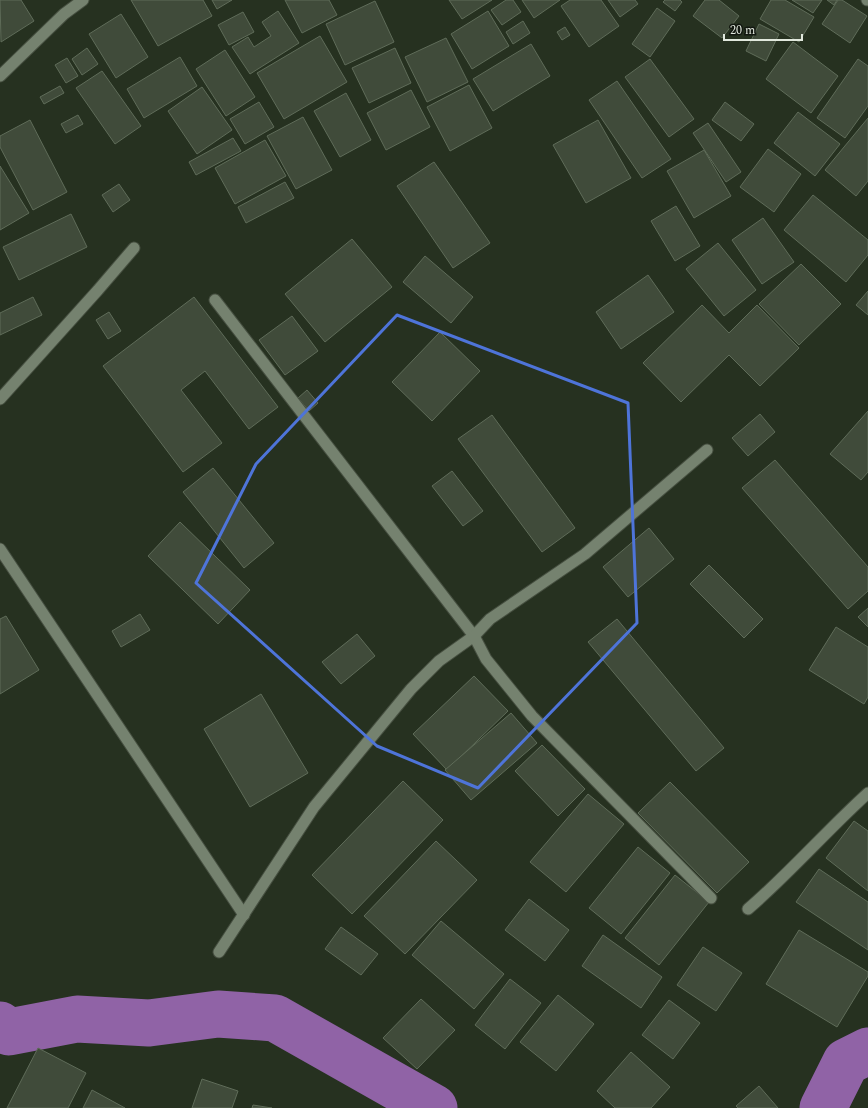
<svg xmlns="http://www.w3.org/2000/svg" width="868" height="1108" viewBox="0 0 868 1108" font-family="Spectral,serif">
<rect width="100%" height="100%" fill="#263120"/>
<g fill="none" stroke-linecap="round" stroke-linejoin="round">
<!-- river -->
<g stroke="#9063a6" stroke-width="47">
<path d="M 0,1025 L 9,1032 L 77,1019 L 149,1023 L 218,1014 L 275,1018 L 434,1108"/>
<path d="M 823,1108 L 846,1062 L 868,1051"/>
</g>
</g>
<!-- building -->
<g fill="#404b3a" stroke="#5f6c59">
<path d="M 0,0 L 21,0 L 34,21 L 1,42 Z"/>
<path d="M 131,0 L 203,0 L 212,16 L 158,46 Z"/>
<path d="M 212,0 L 232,0 L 217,9 Z"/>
<path d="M 285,0 L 329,0 L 337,15 L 302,33 Z"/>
<path d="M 449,0 L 492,0 L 462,19 Z"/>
<path d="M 506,0 L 513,0 L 521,12 L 502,25 L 491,10 Z"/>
<path d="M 522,0 L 560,0 L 534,18 Z"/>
<path d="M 570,0 L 601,0 L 619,26 L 589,47 L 561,6 Z"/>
<path d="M 608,0 L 635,0 L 638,4 L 620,17 Z"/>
<path d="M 665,0 L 680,0 L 682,2 L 675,11 L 663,2 Z"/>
<path d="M 705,0 L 719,0 L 739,16 L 722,38 L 693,16 Z"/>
<path d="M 771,0 L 785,0 L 814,17 L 799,42 L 760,19 Z"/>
<path d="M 792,0 L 822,0 L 813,13 Z"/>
<path d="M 827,0 L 837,0 L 834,5 Z"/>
<path d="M 838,0 L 842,0 L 867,16 L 850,43 L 822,24 Z"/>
<path d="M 375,1 L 394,42 L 345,65 L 326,24 Z"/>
<path d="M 657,8 L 675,21 L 650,57 L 632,44 Z"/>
<path d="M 278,11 L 299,43 L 250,74 L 232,47 L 248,37 L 254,47 L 271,36 L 262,22 Z"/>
<path d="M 488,11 L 509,46 L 472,69 L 451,34 Z"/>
<path d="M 243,12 L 254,32 L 229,45 L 218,25 Z"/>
<path d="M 121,14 L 148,57 L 116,78 L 89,34 Z"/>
<path d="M 523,21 L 530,33 L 513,44 L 506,32 Z"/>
<path d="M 759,24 L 779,34 L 766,61 L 746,51 Z"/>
<path d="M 565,27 L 570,35 L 562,40 L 557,32 Z"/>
<path d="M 320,36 L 347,82 L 284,119 L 257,73 Z"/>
<path d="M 446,38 L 468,82 L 427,102 L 405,57 Z"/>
<path d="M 793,42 L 838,76 L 811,113 L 766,79 Z"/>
<path d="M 531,44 L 550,76 L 493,111 L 473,79 Z"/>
<path d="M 87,48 L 98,64 L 82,75 L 72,59 Z"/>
<path d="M 395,48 L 411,83 L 369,103 L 352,68 Z"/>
<path d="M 225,50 L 255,97 L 226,116 L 196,69 Z"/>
<path d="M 180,57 L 197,86 L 144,118 L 127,89 Z"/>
<path d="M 67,58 L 78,76 L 66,83 L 55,65 Z"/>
<path d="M 650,59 L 694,119 L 669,137 L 625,77 Z"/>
<path d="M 858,59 L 868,66 L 868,106 L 845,138 L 817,118 Z"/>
<path d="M 102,71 L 141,126 L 115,144 L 76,88 Z"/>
<path d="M 617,81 L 671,159 L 642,178 L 589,100 Z"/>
<path d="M 469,85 L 492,128 L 450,151 L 427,107 Z"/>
<path d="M 60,86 L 64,93 L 44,104 L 40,97 Z"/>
<path d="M 202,87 L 232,130 L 197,154 L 168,111 Z"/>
<path d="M 411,90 L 430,127 L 386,150 L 367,113 Z"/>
<path d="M 346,93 L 371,140 L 340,157 L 314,111 Z"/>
<path d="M 259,102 L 274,127 L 245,144 L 230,119 Z"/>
<path d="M 725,102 L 754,124 L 741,141 L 712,120 Z"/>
<path d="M 798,112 L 840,144 L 815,176 L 774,143 Z"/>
<path d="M 78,115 L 83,124 L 66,133 L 61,124 Z"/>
<path d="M 303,117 L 332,170 L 296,189 L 267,136 Z"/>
<path d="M 868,118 L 868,181 L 856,196 L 825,170 Z"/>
<path d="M 30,120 L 67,192 L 33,210 L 0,147 L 0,136 Z"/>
<path d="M 598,120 L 631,178 L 586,203 L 553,145 Z"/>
<path d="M 708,123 L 741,172 L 726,182 L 693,133 Z"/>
<path d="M 233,138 L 241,151 L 196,175 L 189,162 Z"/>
<path d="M 265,140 L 286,176 L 235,204 L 215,168 Z"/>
<path d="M 768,149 L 801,174 L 774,212 L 740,187 Z"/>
<path d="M 704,150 L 731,196 L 694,218 L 667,171 Z"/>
<path d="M 434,162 L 490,243 L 453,268 L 397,186 Z"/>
<path d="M 0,166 L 29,213 L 0,230 Z"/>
<path d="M 285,182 L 294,198 L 246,223 L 238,207 Z"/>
<path d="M 119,184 L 130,200 L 113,212 L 102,195 Z"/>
<path d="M 813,195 L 868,240 L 868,255 L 846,282 L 784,230 Z"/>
<path d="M 676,206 L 700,246 L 675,261 L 651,221 Z"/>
<path d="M 71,214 L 87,247 L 19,280 L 3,247 Z"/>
<path d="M 763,218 L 794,262 L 762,284 L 732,240 Z"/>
<path d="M 352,239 L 392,287 L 325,342 L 285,294 Z"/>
<path d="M 718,243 L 756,290 L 724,316 L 686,269 Z"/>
<path d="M 425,256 L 473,297 L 451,323 L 403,282 Z"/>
<path d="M 801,264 L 841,304 L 799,345 L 759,304 Z"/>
<path d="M 648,275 L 674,312 L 621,349 L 596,312 Z"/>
<path d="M 868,291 L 868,315 L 856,305 Z"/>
<path d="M 33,297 L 42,315 L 0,335 L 0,313 Z"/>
<path d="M 194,297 L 278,407 L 249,429 L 205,371 L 181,390 L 222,443 L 183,472 L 103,366 Z"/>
<path d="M 702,305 L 729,333 L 757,305 L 799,348 L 760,386 L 729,355 L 681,402 L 643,363 Z"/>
<path d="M 109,312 L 121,331 L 108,339 L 96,320 Z"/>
<path d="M 292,316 L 318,351 L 285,375 L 259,340 Z"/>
<path d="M 440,332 L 480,371 L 432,421 L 392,382 Z"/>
<path d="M 307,390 L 318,403 L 309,411 L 298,398 Z"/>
<path d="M 868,411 L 868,472 L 861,480 L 830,454 Z"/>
<path d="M 760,414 L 775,432 L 748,456 L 732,438 Z"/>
<path d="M 492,415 L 575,528 L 542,552 L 458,439 Z"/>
<path d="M 775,460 L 868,567 L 868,591 L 848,609 L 742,488 Z"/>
<path d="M 213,468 L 274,543 L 244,568 L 183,492 Z"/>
<path d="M 452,471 L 483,511 L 463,526 L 432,486 Z"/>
<path d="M 180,522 L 250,590 L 218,624 L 148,556 Z"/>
<path d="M 649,528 L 674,559 L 628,597 L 603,567 Z"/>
<path d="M 709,565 L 763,619 L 744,638 L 690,584 Z"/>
<path d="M 868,608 L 868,627 L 858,617 Z"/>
<path d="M 140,614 L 150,630 L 121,647 L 112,631 Z"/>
<path d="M 6,616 L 39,670 L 0,694 L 0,619 Z"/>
<path d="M 617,619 L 724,748 L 696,771 L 588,642 Z"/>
<path d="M 836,627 L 868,647 L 868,697 L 864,704 L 809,670 Z"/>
<path d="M 357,634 L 375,656 L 341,684 L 322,662 Z"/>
<path d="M 474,676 L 508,711 L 447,770 L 413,734 Z"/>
<path d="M 261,694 L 308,773 L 250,807 L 204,729 Z"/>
<path d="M 511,713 L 537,743 L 471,800 L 445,770 Z"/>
<path d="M 542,745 L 585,789 L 558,816 L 515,771 Z"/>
<path d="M 403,781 L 443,820 L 352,914 L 312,875 Z"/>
<path d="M 670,782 L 749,862 L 717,893 L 638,813 Z"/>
<path d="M 588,794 L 624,824 L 566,892 L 530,862 Z"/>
<path d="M 854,821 L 868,831 L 868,891 L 826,858 Z"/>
<path d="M 436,841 L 477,880 L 405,954 L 364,916 Z"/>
<path d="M 638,847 L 670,873 L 621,934 L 589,908 Z"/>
<path d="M 819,869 L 868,902 L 868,950 L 796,902 Z"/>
<path d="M 675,875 L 709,902 L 659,965 L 625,938 Z"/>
<path d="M 529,899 L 569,930 L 545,961 L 505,930 Z"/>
<path d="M 441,921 L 504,974 L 474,1009 L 412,955 Z"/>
<path d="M 341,927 L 378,954 L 361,975 L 325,949 Z"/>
<path d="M 799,930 L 868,972 L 868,976 L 837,1027 L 766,984 Z"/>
<path d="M 603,935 L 662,977 L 641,1008 L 582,966 Z"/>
<path d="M 703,947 L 742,973 L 716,1011 L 677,985 Z"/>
<path d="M 510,979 L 541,1003 L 505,1049 L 475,1025 Z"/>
<path d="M 558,995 L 594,1024 L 556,1071 L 520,1042 Z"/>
<path d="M 421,999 L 455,1030 L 417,1069 L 383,1038 Z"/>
<path d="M 669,1000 L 700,1023 L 673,1059 L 642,1035 Z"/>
<path d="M 38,1048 L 86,1073 L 68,1108 L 7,1108 Z"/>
<path d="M 631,1052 L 670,1087 L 651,1108 L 615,1108 L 597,1091 Z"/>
<path d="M 202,1079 L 238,1091 L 232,1108 L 192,1108 Z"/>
<path d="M 759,1086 L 778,1108 L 738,1108 L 736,1106 Z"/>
<path d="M 92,1090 L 125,1108 L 83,1108 Z"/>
<path d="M 253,1105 L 272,1108 L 252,1108 Z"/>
</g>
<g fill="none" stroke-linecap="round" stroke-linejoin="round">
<defs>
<g id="minor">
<path d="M 867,0 L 868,0"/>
<path d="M 0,76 L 64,14 L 83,0"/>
<path d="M 215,300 L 474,636 L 439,661 L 411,689 L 314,807 L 219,952"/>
<path d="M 0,399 L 98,290 L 134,248"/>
<path d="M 707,450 L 585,554 L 490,619 L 474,636 L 486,659 L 532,716 L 711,898"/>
<path d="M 0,549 L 244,915"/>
<path d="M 748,909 C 790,873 827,830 868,793"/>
</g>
</defs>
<!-- minor casing -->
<use href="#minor" stroke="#464f40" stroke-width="13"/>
<!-- minor -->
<use href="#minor" stroke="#75826f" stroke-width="11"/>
</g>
<!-- marked area -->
<path fill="none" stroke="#4e74d9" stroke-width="3" stroke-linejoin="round" d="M 397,315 L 628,403 L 637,623 L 478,788 L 377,746 L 196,583 L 256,464 Z"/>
<!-- scale -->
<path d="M724 34v6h78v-6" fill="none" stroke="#e1e8dd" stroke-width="2"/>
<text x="730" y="34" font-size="12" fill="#e1e8dd" stroke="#121710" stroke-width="3" paint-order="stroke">20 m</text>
</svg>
